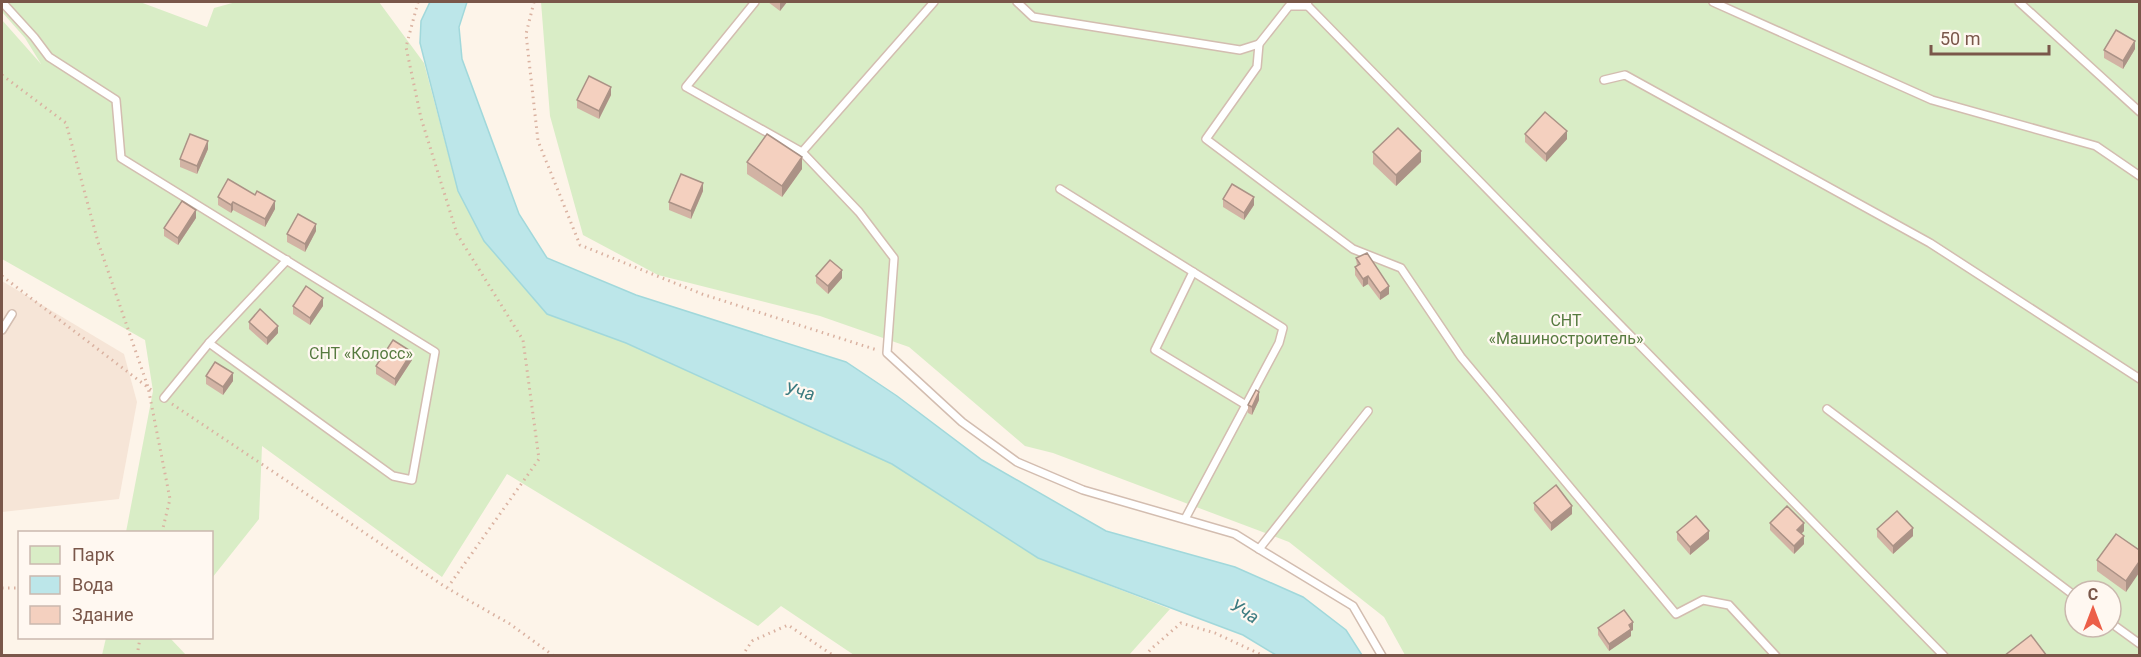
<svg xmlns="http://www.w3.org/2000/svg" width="2141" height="657" viewBox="0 0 2141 657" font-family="Roboto,sans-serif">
<rect width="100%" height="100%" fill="#fdf4e9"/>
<!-- residential -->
<path fill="#f6e5d7" d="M 2,281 L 124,354 L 137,402 L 119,499 L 2,512 Z"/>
<!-- green -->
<g fill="#d9edc6" fill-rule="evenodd">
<path d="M 2,2 L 140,2 L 207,27 L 214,8 L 236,2 L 379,2 L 424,63 L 458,191 L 547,314 L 626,343 L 892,464 L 1038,558 L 1170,609 L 1129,655 L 854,655 L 781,606 L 758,626 L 507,474 L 442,577 L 262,446 L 259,519 L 212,578 L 212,532 L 126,532 L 153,391 L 145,340 L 2,259 L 2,20 L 41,64 L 25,38 L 2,12 Z"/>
<path d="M 541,2 L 2139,2 L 2139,655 L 1405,655 L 1384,617 L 1289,542 L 1053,453 L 1025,446 L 909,347 L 820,316 L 658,275 L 583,235 L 550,116 ZM 2075,591 L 2111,591 L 2111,627 L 2075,627 Z"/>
<path d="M 106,638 L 170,638 L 186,655 L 102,655 Z"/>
</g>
<!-- water -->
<path fill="#bce6e9" stroke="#a1d8db" stroke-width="1.5" d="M 430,2 L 467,2 L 459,27 L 462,59 L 519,214 L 547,258 L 636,295 L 846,362 L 897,396 L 982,460 L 1106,531 L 1235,567 L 1303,597 L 1346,630 L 1362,655 L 1276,655 L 1243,635 L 1038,558 L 892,464 L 626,343 L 547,314 L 484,241 L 458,191 L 420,43 L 421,21 Z"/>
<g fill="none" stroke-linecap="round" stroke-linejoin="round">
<defs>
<g id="service">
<path d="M 2,2 L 34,37 L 49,57 L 116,100 L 121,158 L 435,352 L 412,480 L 393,476 L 209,343 L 287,260"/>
<path d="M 755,2 L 686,87 L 802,152 L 859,212 L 894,258 L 887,353 L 962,422 L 1017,462 L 1083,490 L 1235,534 L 1259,549 L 1353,606 L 1382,656"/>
<path d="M 1017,2 L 1033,17 L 1240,50 L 1259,44 L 1289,6 L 1308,6"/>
<path d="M 1307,2 L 1308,6 L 1944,656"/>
<path d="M 1713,2 L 1932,100 L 2096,146 L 2140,176"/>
<path d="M 2019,2 L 2140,112"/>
<path d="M 1259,44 L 1257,67 L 1206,139 L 1353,249 L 1401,268 L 1461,357 L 1676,614 L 1703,600 L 1729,605 L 1776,656"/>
<path d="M 1604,80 L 1625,75 L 1930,243 L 2140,379"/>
<path d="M 802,152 L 934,2"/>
<path d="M 1060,189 L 1283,328 L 1279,343 L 1185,519"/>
<path d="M 1193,272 L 1155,350 L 1246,405"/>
<path d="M 2,330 L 12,314"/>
<path d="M 164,398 L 209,343"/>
<path d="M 1827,409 L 2075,596"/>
<path d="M 1259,549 L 1368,411"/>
<path d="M 2111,623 L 2140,644"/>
</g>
</defs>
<!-- service casing -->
<use href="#service" stroke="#d3bdb0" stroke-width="10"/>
<!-- path -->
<g stroke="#dab2a1" stroke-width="3" stroke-dasharray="1.5 4.5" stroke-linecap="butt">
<path d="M 418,2 L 406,47 L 421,118 L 457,234 L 523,340 L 539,459 L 448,587"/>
<path d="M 534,2 L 526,34 L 538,141 L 580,245 L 702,294 L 877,350"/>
<path d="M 2,75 L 66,123 L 98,242 L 148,387 L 170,499 L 162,532"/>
<path d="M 2,276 L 154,392"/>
<path d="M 172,404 L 447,588 L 510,624 L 554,656"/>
<path d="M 2,588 L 20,588"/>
<path d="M 137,656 L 140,638"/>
<path d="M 742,656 L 752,641 L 788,625 L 834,656"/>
<path d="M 1145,656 L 1151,649 L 1181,623 L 1215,633 L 1264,656"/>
</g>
<!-- service -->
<use href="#service" stroke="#fff" stroke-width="7"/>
</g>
<!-- wall -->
<g fill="#d2b3a4">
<path d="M 768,2 L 787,2 L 780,11 Z"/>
<path d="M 2135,49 L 2123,69 L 2104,58 L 2104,50 Z"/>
<path d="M 611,95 L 599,119 L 577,108 L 577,100 Z"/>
<path d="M 1525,134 L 1567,139 L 1546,162 L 1525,142 Z"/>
<path d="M 208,149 L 197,174 L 180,167 L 180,159 Z"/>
<path d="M 1373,152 L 1421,162 L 1396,186 L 1373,164 Z"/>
<path d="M 747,162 L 802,169 L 782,197 L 747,174 Z"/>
<path d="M 703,191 L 691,219 L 669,210 L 669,202 Z"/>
<path d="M 218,197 L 275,209 L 265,227 L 233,210 L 231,213 L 218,205 Z"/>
<path d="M 1223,199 L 1254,205 L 1244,220 L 1223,207 Z"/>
<path d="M 196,218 L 178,245 L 164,236 L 164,228 Z"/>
<path d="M 316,231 L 305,252 L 287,242 L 287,234 Z"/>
<path d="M 1356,258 L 1389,294 L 1380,300 L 1368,284 L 1363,287 L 1355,275 L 1355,267 L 1357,266 Z"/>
<path d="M 816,276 L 842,278 L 828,294 L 816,283 Z"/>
<path d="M 293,306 L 323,306 L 310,325 L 293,314 Z"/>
<path d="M 249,322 L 278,333 L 267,345 L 249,329 Z"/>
<path d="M 412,360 L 395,386 L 376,374 L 376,366 Z"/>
<path d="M 206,376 L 233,381 L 223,395 L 206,384 Z"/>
<path d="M 1259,400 L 1252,415 L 1248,413 L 1248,405 Z"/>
<path d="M 1534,503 L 1572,514 L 1551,531 L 1534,510 Z"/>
<path d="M 1770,523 L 1804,531 L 1801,534 L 1804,544 L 1794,554 L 1770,530 Z"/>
<path d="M 1877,529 L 1913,536 L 1893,554 L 1877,537 Z"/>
<path d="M 1677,532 L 1709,539 L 1690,555 L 1677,540 Z"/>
<path d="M 2139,550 L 2126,592 L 2097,571 L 2097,560 Z"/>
<path d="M 1598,628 L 1633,630 L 1631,631 L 1631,636 L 1609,651 L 1598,635 Z"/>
</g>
<!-- shaded-wall -->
<g fill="#ab9286">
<path d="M 781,2 L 787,2 L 780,11 L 780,3 Z"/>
<path d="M 2135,41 L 2135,49 L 2123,69 L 2123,61 Z"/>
<path d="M 611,87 L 611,95 L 599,119 L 599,111 Z"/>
<path d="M 1567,131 L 1567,139 L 1546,162 L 1546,154 Z"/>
<path d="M 208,141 L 208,149 L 197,174 L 197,166 Z"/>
<path d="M 1421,151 L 1421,162 L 1396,186 L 1396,175 Z"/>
<path d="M 802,157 L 802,169 L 782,197 L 782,186 Z"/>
<path d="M 703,183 L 703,191 L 691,219 L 691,211 Z"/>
<path d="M 1254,197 L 1254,205 L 1244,220 L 1244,213 Z"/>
<path d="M 275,201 L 275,209 L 265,227 L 265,219 Z"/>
<path d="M 233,202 L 233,210 L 231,213 L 231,205 Z"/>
<path d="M 196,210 L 196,218 L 178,245 L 178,238 Z"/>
<path d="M 316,224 L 316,231 L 305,252 L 305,244 Z"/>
<path d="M 842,270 L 842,278 L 828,294 L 828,286 Z"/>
<path d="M 1368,276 L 1368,284 L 1363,287 L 1363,279 Z"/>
<path d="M 1389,286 L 1389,294 L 1380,300 L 1380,293 Z"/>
<path d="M 323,298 L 323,306 L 310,325 L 310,318 Z"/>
<path d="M 278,326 L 278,333 L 267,345 L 267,338 Z"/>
<path d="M 412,352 L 412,360 L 395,386 L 395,379 Z"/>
<path d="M 233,373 L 233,381 L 223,395 L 223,387 Z"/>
<path d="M 1259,392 L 1259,400 L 1252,415 L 1252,407 Z"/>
<path d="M 1572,506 L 1572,514 L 1551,531 L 1551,523 Z"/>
<path d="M 1804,523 L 1804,531 L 1797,538 L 1797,530 Z"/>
<path d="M 1913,528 L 1913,536 L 1893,554 L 1893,546 Z"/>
<path d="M 1709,531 L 1709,539 L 1690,555 L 1690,547 Z"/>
<path d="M 1804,536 L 1804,544 L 1794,554 L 1794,546 Z"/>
<path d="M 2139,562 L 2139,573 L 2126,592 L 2126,581 Z"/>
<path d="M 1633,622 L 1633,630 L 1631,631 L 1631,636 L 1609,651 L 1609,644 Z"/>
</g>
<!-- building -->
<g fill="#f4d0bf" stroke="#ab9286" stroke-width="1.5">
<path d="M 2116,30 L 2135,41 L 2123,61 L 2104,50 Z"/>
<path d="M 589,76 L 611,87 L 599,111 L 577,100 Z"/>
<path d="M 1545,112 L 1567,131 L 1546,154 L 1525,134 Z"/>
<path d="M 1398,128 L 1421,151 L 1396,175 L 1373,152 Z"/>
<path d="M 190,134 L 208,141 L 197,166 L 180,159 Z"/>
<path d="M 767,134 L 802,157 L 782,186 L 747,162 Z"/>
<path d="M 681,174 L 703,183 L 691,211 L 669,202 Z"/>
<path d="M 228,179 L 255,195 L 257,191 L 275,201 L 265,219 L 233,202 L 231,205 L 218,197 Z"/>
<path d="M 1232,184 L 1254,197 L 1244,213 L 1223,199 Z"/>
<path d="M 182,201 L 196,210 L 178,238 L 164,228 Z"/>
<path d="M 298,214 L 316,224 L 305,244 L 287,234 Z"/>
<path d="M 1367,253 L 1389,286 L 1380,293 L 1368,276 L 1363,279 L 1355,267 L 1360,264 L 1356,258 Z"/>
<path d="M 830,260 L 842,270 L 828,286 L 816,276 Z"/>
<path d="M 306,286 L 323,298 L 310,318 L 293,306 Z"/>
<path d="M 260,309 L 278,326 L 267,338 L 249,322 Z"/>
<path d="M 393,340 L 412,352 L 395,379 L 376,366 Z"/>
<path d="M 215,362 L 233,373 L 223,387 L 206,376 Z"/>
<path d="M 1256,390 L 1259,392 L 1252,407 L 1248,405 Z"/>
<path d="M 1556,485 L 1572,506 L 1551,523 L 1534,503 Z"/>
<path d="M 1787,506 L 1804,523 L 1797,530 L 1804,536 L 1794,546 L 1770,523 Z"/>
<path d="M 1897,511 L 1913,528 L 1893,546 L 1877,529 Z"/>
<path d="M 1696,516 L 1709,531 L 1690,547 L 1677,532 Z"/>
<path d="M 2116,534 L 2139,550 L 2139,562 L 2126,581 L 2097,560 Z"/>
<path d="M 1624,610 L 1633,622 L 1629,625 L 1631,629 L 1609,644 L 1598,628 Z"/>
<path d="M 2031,635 L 2047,656 L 2004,656 Z"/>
</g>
<g text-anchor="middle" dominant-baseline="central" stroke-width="4.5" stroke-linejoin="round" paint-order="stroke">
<!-- park labels -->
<g font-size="16" fill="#567a3f" stroke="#fff8f1">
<text x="1566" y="320">СНТ<tspan x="1566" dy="18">«Машиностроитель»</tspan></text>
<text x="361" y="353">СНТ «Колосс»</text>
</g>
<!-- water labels -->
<g font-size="18" font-style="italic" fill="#3c7b80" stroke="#fff8f1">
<text transform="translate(800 391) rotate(12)">Уча</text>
<text transform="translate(1245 611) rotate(32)">Уча</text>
</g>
</g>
<!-- border -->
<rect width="2141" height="657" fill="none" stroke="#7a574a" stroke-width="6"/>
<!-- legend -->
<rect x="18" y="531" width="195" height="108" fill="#fff8f1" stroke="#cab8ae" stroke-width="1.5"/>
<rect x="30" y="546" width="30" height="18" fill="#d9edc6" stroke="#cab8ae" stroke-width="1.5"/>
<text x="72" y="561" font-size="18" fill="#7a574a">Парк</text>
<rect x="30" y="576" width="30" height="18" fill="#bce6e9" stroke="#cab8ae" stroke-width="1.5"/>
<text x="72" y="591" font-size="18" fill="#7a574a">Вода</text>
<rect x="30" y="606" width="30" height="18" fill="#f4d0bf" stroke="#cab8ae" stroke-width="1.5"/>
<text x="72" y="621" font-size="18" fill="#7a574a">Здание</text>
<!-- north arrow -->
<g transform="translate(2093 609)"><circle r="28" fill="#fff8f1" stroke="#cab8ae" stroke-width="1.5"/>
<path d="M0-4.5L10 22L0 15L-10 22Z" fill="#ec5f49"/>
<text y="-9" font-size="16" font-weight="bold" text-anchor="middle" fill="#7a574a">С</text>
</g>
<!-- scale -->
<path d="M1931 45v9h118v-9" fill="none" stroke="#7a574a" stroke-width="3"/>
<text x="1940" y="45" font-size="18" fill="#7a574a" stroke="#fff8f1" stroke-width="4.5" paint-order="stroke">50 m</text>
</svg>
